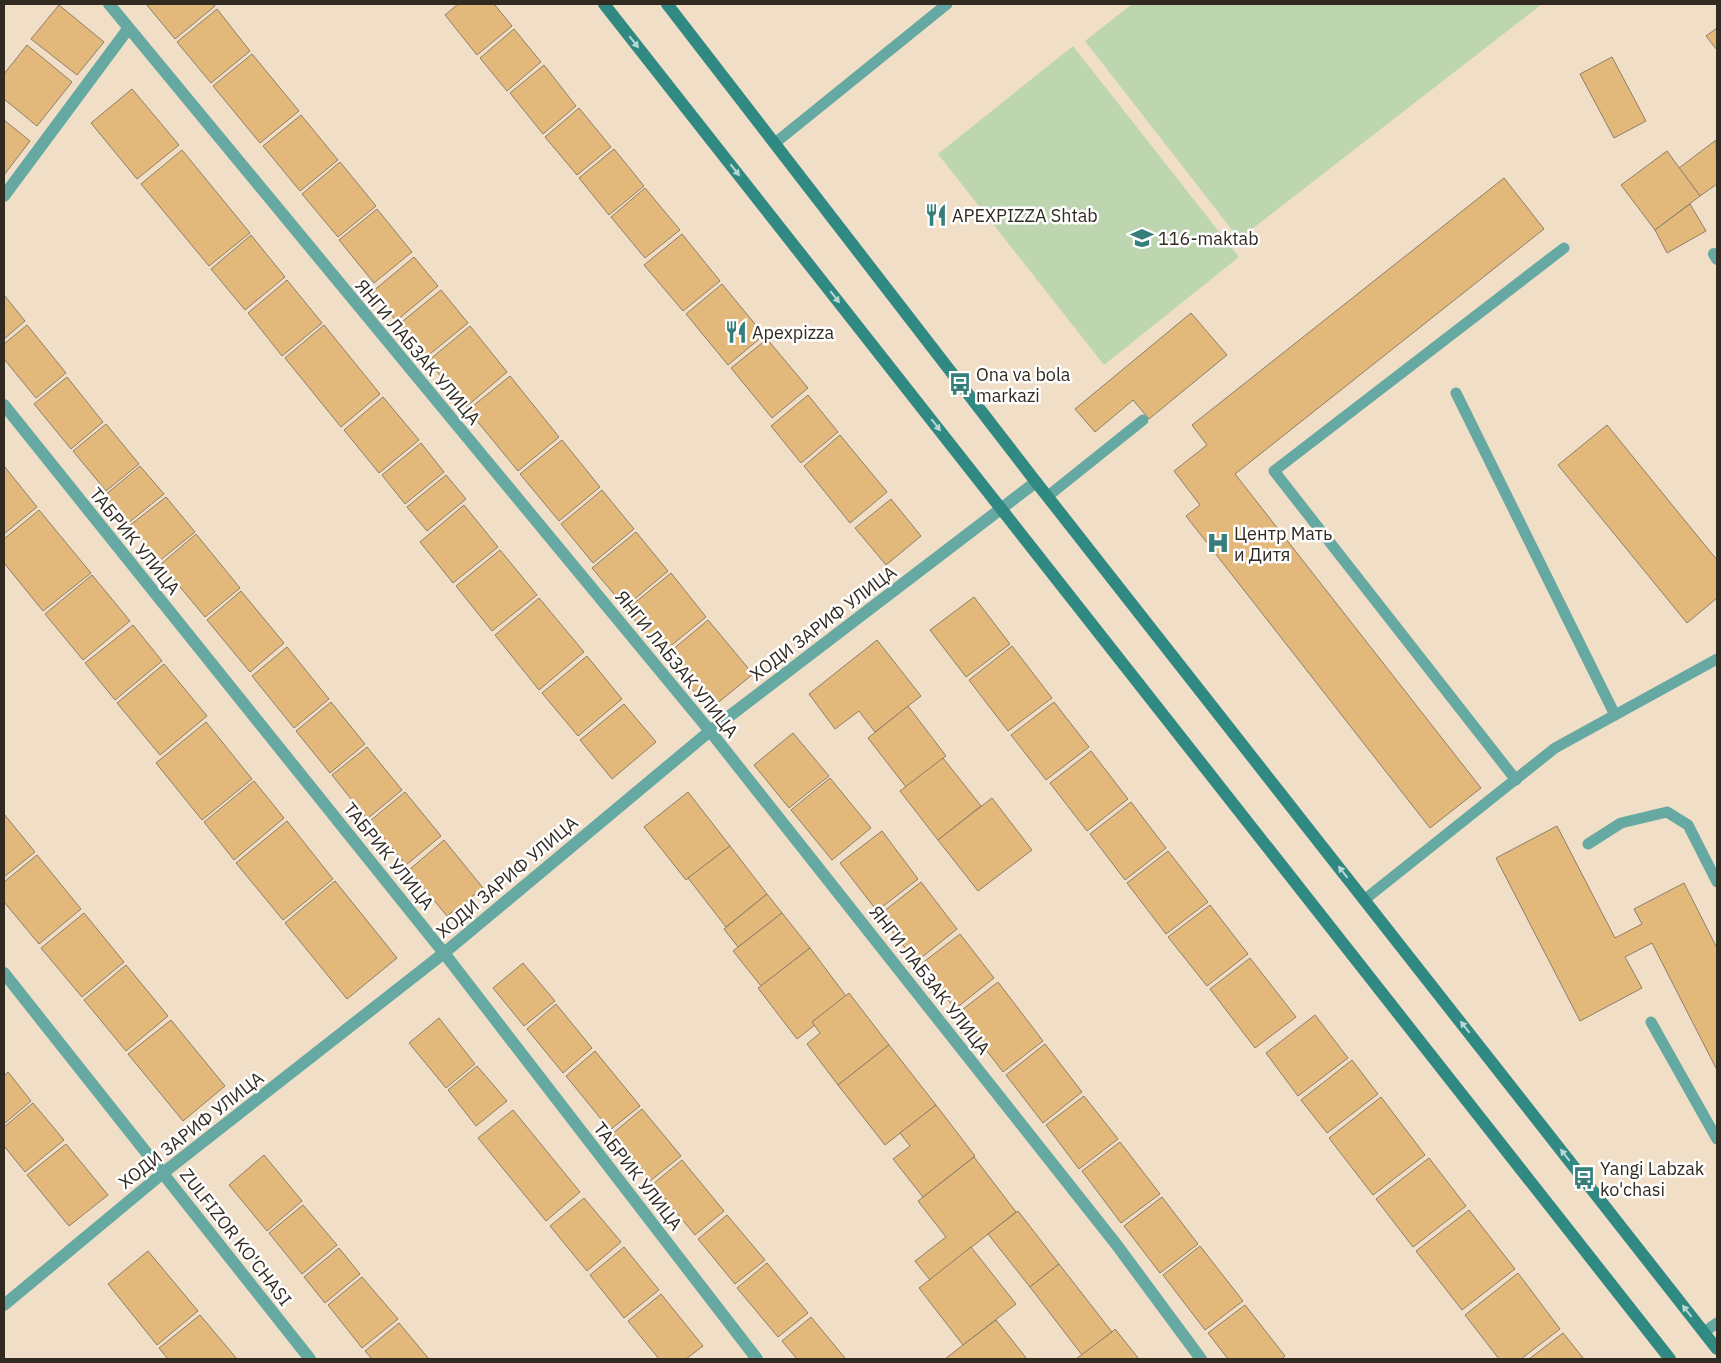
<svg xmlns="http://www.w3.org/2000/svg" width="1721" height="1363" viewBox="0 0 1721 1363" font-family="'IBM Plex Sans',sans-serif">
<rect width="100%" height="100%" fill="#f1dec6"/>
<!-- green -->
<g fill="#bdd6b0">
<path d="M 1132,4 L 1542,4 L 1239,239 L 1085,41 Z"/>
<path d="M 1073,46 L 1239,257 L 1104,365 L 938,154 Z"/>
</g>
<!-- building -->
<g fill="#e3b87b" stroke="#8e7e68">
<path d="M 146,4 L 213,4 L 215,6 L 175,39 Z"/>
<path d="M 458,4 L 494,4 L 512,26 L 477,55 L 445,15 Z"/>
<path d="M 59,5 L 104,42 L 77,75 L 31,39 Z"/>
<path d="M 217,9 L 250,51 L 211,83 L 177,42 Z"/>
<path d="M 1717,28 L 1717,50 L 1706,36 Z"/>
<path d="M 514,29 L 541,62 L 507,91 L 480,58 Z"/>
<path d="M 27,45 L 72,82 L 37,126 L 4,99 L 4,74 Z"/>
<path d="M 252,54 L 299,111 L 260,143 L 213,86 Z"/>
<path d="M 1612,57 L 1646,121 L 1614,138 L 1580,74 Z"/>
<path d="M 544,65 L 576,106 L 543,134 L 510,93 Z"/>
<path d="M 132,89 L 179,145 L 137,179 L 91,123 Z"/>
<path d="M 579,108 L 611,147 L 577,175 L 545,137 Z"/>
<path d="M 301,115 L 338,160 L 300,191 L 263,146 Z"/>
<path d="M 4,120 L 30,141 L 4,175 Z"/>
<path d="M 1716,140 L 1717,184 L 1700,196 L 1679,168 Z"/>
<path d="M 614,149 L 644,186 L 609,215 L 579,178 Z"/>
<path d="M 182,150 L 250,233 L 209,266 L 141,184 Z"/>
<path d="M 1667,151 L 1700,196 L 1655,230 L 1621,185 Z"/>
<path d="M 340,162 L 376,206 L 338,237 L 302,194 Z"/>
<path d="M 1504,178 L 1544,229 L 1235,474 L 1481,788 L 1430,828 L 1186,516 L 1200,505 L 1174,471 L 1207,445 L 1192,425 Z"/>
<path d="M 645,188 L 680,230 L 645,258 L 611,217 Z"/>
<path d="M 1690,204 L 1706,231 L 1667,253 L 1655,230 Z"/>
<path d="M 377,209 L 412,252 L 374,283 L 339,240 Z"/>
<path d="M 682,234 L 720,281 L 683,311 L 644,265 Z"/>
<path d="M 251,235 L 285,277 L 245,310 L 211,269 Z"/>
<path d="M 414,257 L 438,286 L 396,321 L 372,292 Z"/>
<path d="M 287,280 L 322,323 L 282,356 L 248,313 Z"/>
<path d="M 722,284 L 764,335 L 728,365 L 686,314 Z"/>
<path d="M 441,290 L 468,323 L 425,358 L 398,325 Z"/>
<path d="M 4,295 L 25,321 L 4,339 Z"/>
<path d="M 1191,313 L 1227,355 L 1149,419 L 1133,400 L 1095,432 L 1075,409 Z"/>
<path d="M 27,325 L 66,373 L 36,398 L 4,359 L 4,344 Z"/>
<path d="M 324,325 L 380,394 L 341,427 L 285,358 Z"/>
<path d="M 470,326 L 507,372 L 466,407 L 428,361 Z"/>
<path d="M 767,339 L 808,388 L 772,418 L 731,368 Z"/>
<path d="M 510,376 L 559,437 L 518,471 L 468,410 Z"/>
<path d="M 67,377 L 103,422 L 71,449 L 34,404 Z"/>
<path d="M 808,395 L 838,432 L 801,463 L 771,426 Z"/>
<path d="M 383,397 L 419,440 L 379,473 L 344,430 Z"/>
<path d="M 106,424 L 139,464 L 106,491 L 73,451 Z"/>
<path d="M 1607,425 L 1717,560 L 1717,598 L 1687,623 L 1558,465 Z"/>
<path d="M 840,435 L 887,492 L 850,523 L 804,466 Z"/>
<path d="M 562,440 L 600,487 L 559,521 L 520,474 Z"/>
<path d="M 421,443 L 444,472 L 405,504 L 382,475 Z"/>
<path d="M 4,466 L 37,507 L 4,534 Z"/>
<path d="M 140,466 L 164,494 L 127,524 L 104,496 Z"/>
<path d="M 446,475 L 466,499 L 427,531 L 407,507 Z"/>
<path d="M 602,490 L 634,529 L 593,563 L 561,524 Z"/>
<path d="M 166,497 L 195,532 L 158,562 L 129,526 Z"/>
<path d="M 891,499 L 921,536 L 886,565 L 855,528 Z"/>
<path d="M 464,505 L 498,547 L 453,583 L 420,542 Z"/>
<path d="M 39,510 L 91,573 L 43,611 L 4,563 L 4,539 Z"/>
<path d="M 636,532 L 668,571 L 625,607 L 592,568 Z"/>
<path d="M 196,534 L 240,588 L 205,617 L 161,564 Z"/>
<path d="M 500,550 L 537,595 L 492,631 L 456,586 Z"/>
<path d="M 671,573 L 706,617 L 662,653 L 626,610 Z"/>
<path d="M 92,575 L 130,621 L 83,660 L 45,614 Z"/>
<path d="M 241,591 L 284,643 L 250,672 L 207,620 Z"/>
<path d="M 974,597 L 1010,644 L 966,677 L 930,630 Z"/>
<path d="M 539,598 L 584,652 L 539,690 L 495,635 Z"/>
<path d="M 708,620 L 753,674 L 709,710 L 665,656 Z"/>
<path d="M 133,625 L 162,661 L 115,700 L 85,663 Z"/>
<path d="M 877,640 L 921,696 L 875,732 L 859,711 L 835,729 L 809,694 Z"/>
<path d="M 1012,646 L 1052,698 L 1008,731 L 969,680 Z"/>
<path d="M 287,647 L 329,699 L 294,728 L 252,676 Z"/>
<path d="M 587,656 L 622,699 L 578,736 L 542,693 Z"/>
<path d="M 164,664 L 207,716 L 160,755 L 117,703 Z"/>
<path d="M 331,702 L 365,744 L 330,773 L 296,731 Z"/>
<path d="M 1054,702 L 1089,747 L 1046,780 L 1011,735 Z"/>
<path d="M 624,704 L 656,742 L 612,779 L 580,740 Z"/>
<path d="M 908,706 L 946,756 L 906,787 L 868,738 Z"/>
<path d="M 206,722 L 252,779 L 202,820 L 156,763 Z"/>
<path d="M 793,733 L 829,776 L 789,808 L 754,765 Z"/>
<path d="M 367,747 L 402,790 L 367,819 L 332,775 Z"/>
<path d="M 1091,751 L 1128,799 L 1087,831 L 1050,783 Z"/>
<path d="M 943,758 L 981,806 L 938,840 L 900,791 Z"/>
<path d="M 830,778 L 871,828 L 832,860 L 791,810 Z"/>
<path d="M 254,781 L 284,818 L 234,860 L 204,822 Z"/>
<path d="M 405,792 L 441,836 L 406,865 L 370,821 Z"/>
<path d="M 688,792 L 730,846 L 686,880 L 644,827 Z"/>
<path d="M 992,798 L 1032,850 L 978,891 L 938,840 Z"/>
<path d="M 1131,802 L 1166,848 L 1125,880 L 1090,834 Z"/>
<path d="M 4,814 L 35,852 L 4,877 Z"/>
<path d="M 287,821 L 333,879 L 283,920 L 236,863 Z"/>
<path d="M 1557,826 L 1615,938 L 1642,924 L 1634,909 L 1684,883 L 1717,948 L 1717,1070 L 1652,943 L 1625,957 L 1642,988 L 1580,1021 L 1496,858 Z"/>
<path d="M 882,831 L 918,879 L 877,911 L 840,863 Z"/>
<path d="M 444,840 L 483,888 L 447,916 L 409,870 Z"/>
<path d="M 730,846 L 767,894 L 726,927 L 688,878 Z"/>
<path d="M 1168,851 L 1208,902 L 1166,934 L 1127,883 Z"/>
<path d="M 37,855 L 81,909 L 39,944 L 4,902 L 4,882 Z"/>
<path d="M 335,881 L 397,958 L 347,999 L 285,923 Z"/>
<path d="M 921,882 L 957,929 L 916,962 L 879,915 Z"/>
<path d="M 767,894 L 782,913 L 738,947 L 724,929 Z"/>
<path d="M 1210,905 L 1248,954 L 1207,986 L 1168,937 Z"/>
<path d="M 84,913 L 124,962 L 82,997 L 41,948 Z"/>
<path d="M 782,913 L 810,948 L 761,986 L 733,951 Z"/>
<path d="M 960,934 L 994,978 L 955,1009 L 921,964 Z"/>
<path d="M 810,948 L 846,996 L 812,1022 L 815,1025 L 797,1039 L 758,988 Z"/>
<path d="M 1250,958 L 1296,1017 L 1255,1048 L 1210,989 Z"/>
<path d="M 523,963 L 555,1001 L 524,1026 L 493,988 Z"/>
<path d="M 126,965 L 168,1016 L 126,1051 L 84,1000 Z"/>
<path d="M 998,982 L 1043,1041 L 1003,1072 L 958,1013 Z"/>
<path d="M 849,993 L 889,1045 L 838,1085 L 807,1044 L 820,1033 L 812,1022 Z"/>
<path d="M 556,1004 L 592,1048 L 563,1073 L 527,1029 Z"/>
<path d="M 1315,1015 L 1348,1058 L 1298,1096 L 1266,1053 Z"/>
<path d="M 439,1018 L 475,1064 L 446,1088 L 409,1043 Z"/>
<path d="M 171,1020 L 225,1086 L 183,1121 L 128,1054 Z"/>
<path d="M 1045,1044 L 1082,1092 L 1043,1123 L 1006,1075 Z"/>
<path d="M 889,1045 L 936,1105 L 885,1145 L 838,1085 Z"/>
<path d="M 595,1051 L 640,1106 L 610,1130 L 566,1076 Z"/>
<path d="M 1352,1060 L 1378,1094 L 1327,1133 L 1301,1100 Z"/>
<path d="M 477,1066 L 507,1101 L 476,1126 L 448,1090 Z"/>
<path d="M 8,1072 L 31,1101 L 4,1124 L 4,1076 Z"/>
<path d="M 1084,1096 L 1118,1139 L 1079,1169 L 1046,1125 Z"/>
<path d="M 1381,1097 L 1425,1155 L 1373,1195 L 1329,1138 Z"/>
<path d="M 33,1103 L 64,1140 L 25,1172 L 4,1146 L 4,1127 Z"/>
<path d="M 936,1105 L 975,1156 L 923,1197 L 893,1159 L 910,1146 L 900,1133 Z"/>
<path d="M 642,1109 L 681,1156 L 650,1181 L 612,1134 Z"/>
<path d="M 513,1110 L 580,1192 L 546,1221 L 478,1138 Z"/>
<path d="M 1120,1142 L 1160,1194 L 1121,1223 L 1082,1171 Z"/>
<path d="M 66,1144 L 108,1195 L 69,1226 L 27,1175 Z"/>
<path d="M 264,1155 L 302,1201 L 267,1231 L 229,1185 Z"/>
<path d="M 974,1157 L 1016,1212 L 930,1280 L 915,1261 L 946,1237 L 918,1201 Z"/>
<path d="M 1429,1158 L 1466,1206 L 1413,1247 L 1376,1199 Z"/>
<path d="M 682,1160 L 724,1211 L 695,1235 L 653,1184 Z"/>
<path d="M 1162,1197 L 1198,1244 L 1160,1273 L 1124,1226 Z"/>
<path d="M 584,1198 L 621,1242 L 587,1271 L 550,1226 Z"/>
<path d="M 303,1205 L 337,1245 L 302,1274 L 269,1233 Z"/>
<path d="M 1469,1210 L 1515,1269 L 1462,1310 L 1416,1251 Z"/>
<path d="M 1018,1211 L 1059,1264 L 1030,1287 L 988,1234 Z"/>
<path d="M 727,1215 L 765,1260 L 735,1284 L 698,1239 Z"/>
<path d="M 1200,1246 L 1243,1301 L 1205,1330 L 1163,1275 Z"/>
<path d="M 624,1247 L 659,1290 L 624,1318 L 590,1275 Z"/>
<path d="M 971,1247 L 1016,1304 L 963,1345 L 919,1288 Z"/>
<path d="M 339,1248 L 360,1274 L 325,1303 L 304,1277 Z"/>
<path d="M 148,1251 L 198,1311 L 157,1345 L 108,1284 Z"/>
<path d="M 767,1263 L 808,1313 L 778,1337 L 737,1288 Z"/>
<path d="M 1059,1264 L 1112,1332 L 1082,1355 L 1030,1287 Z"/>
<path d="M 1518,1273 L 1560,1329 L 1521,1359 L 1499,1359 L 1465,1315 Z"/>
<path d="M 362,1277 L 398,1319 L 362,1348 L 328,1305 Z"/>
<path d="M 661,1294 L 703,1346 L 686,1359 L 659,1359 L 628,1321 Z"/>
<path d="M 1245,1305 L 1285,1356 L 1281,1359 L 1228,1359 L 1208,1333 Z"/>
<path d="M 200,1315 L 237,1359 L 168,1359 L 159,1348 Z"/>
<path d="M 811,1317 L 845,1358 L 844,1359 L 797,1359 L 782,1341 Z"/>
<path d="M 996,1320 L 1027,1359 L 945,1359 L 963,1345 Z"/>
<path d="M 399,1323 L 429,1359 L 372,1359 L 365,1351 Z"/>
<path d="M 1115,1329 L 1139,1359 L 1076,1359 L 1112,1332 Z"/>
<path d="M 1563,1333 L 1584,1359 L 1529,1359 Z"/>
</g>
<g fill="none" stroke-linecap="round" stroke-linejoin="round">
<!-- service -->
<g stroke="#66a9a3" stroke-width="11">
<path d="M 775,143 L 947,4"/>
<path d="M 1456,393 L 1615,715"/>
<path d="M 1048,496 L 1143,420"/>
<path d="M 1516,780 L 1274,471 L 1564,248"/>
<path d="M 1588,844 L 1621,823 L 1667,812 L 1688,825 L 1717,882"/>
<path d="M 1364,900 L 1555,748 L 1717,659"/>
<path d="M 1651,1022 L 1717,1139"/>
<path d="M 1704,1332 L 1717,1323"/>
</g>
<!-- minor -->
<g stroke="#66a9a3" stroke-width="12">
<path d="M 109,4 L 710,731 L 1116,1244 L 1201,1359"/>
<path d="M 4,196 L 128,29"/>
<path d="M 1714,254 L 1717,259"/>
<path d="M 4,405 L 444,953 L 757,1359"/>
<path d="M 4,973 L 310,1359"/>
<path d="M 4,1305 L 163,1173 L 444,953 L 710,731 L 1036,482"/>
</g>
<!-- secondary -->
<g stroke="#318983" stroke-width="12">
<path d="M 604,4 L 1670,1359"/>
<path d="M 667,4 L 1036,482 L 1717,1349"/>
</g>
</g>
<!-- one-way arrows -->
<defs><path id="oneway-solid" d="M-6-.8H1V-3.2L6.5 0L1 3.2V.8H-6Z" transform="scale(1.25)"/></defs>
<g fill="#b7d6d4">
<use href="#oneway-solid" transform="translate(634 42) rotate(52)"/>
<use href="#oneway-solid" transform="translate(735 170) rotate(52)"/>
<use href="#oneway-solid" transform="translate(835 297) rotate(52)"/>
<use href="#oneway-solid" transform="translate(936 425) rotate(52)"/>
<use href="#oneway-solid" transform="translate(1343 872) rotate(-128)"/>
<use href="#oneway-solid" transform="translate(1465 1027) rotate(-128)"/>
<use href="#oneway-solid" transform="translate(1565 1155) rotate(-128)"/>
<use href="#oneway-solid" transform="translate(1687 1311) rotate(-128)"/>
</g>
<!-- icons -->
<defs>
<symbol id="restaurant-bare" viewBox="-9 -9 18 18"><path d="M-5-6h1v4h1v-4h1v4h1v-4h1v5L-1.5 .5V6h-2V.5L-5-1ZM5-6V6H3V1.5H1.5Q1.5-4 5-6Z" fill="#357e7a" stroke="#fff" stroke-width="2.5" paint-order="stroke"/></symbol>
<symbol id="school-bare" viewBox="-9 -9 18 18"><path d="M0-5L7-2L0 1L-7-2ZM-4 1L0 2.5L4 1V4Q0 6-4 4Z" fill="#357e7a" stroke="#fff" stroke-width="2.5" paint-order="stroke"/></symbol>
<symbol id="bus-bare" viewBox="-9 -9 18 18"><path d="M-5-6H5V4H4V6H2V4H-2V6H-4V4H-5ZM-3.5-4V0h7V-4ZM-3.5 1.2v1.5H-2V1.2ZM2 1.2v1.5H3.5V1.2Z" fill="#357e7a" stroke="#fff" stroke-width="2.5" paint-order="stroke"/></symbol>
<symbol id="hospital-bare" viewBox="-9 -9 18 18"><path d="M-5-5h3v3.5h4V-5h3V5h-3V1.5h-4V5h-3Z" fill="#357e7a" stroke="#fff" stroke-width="2.5" paint-order="stroke"/></symbol>
</defs>
<g fill-rule="evenodd">
<use href="#restaurant-bare" x="920" y="199" width="32" height="32"/>
<use href="#school-bare" x="1126" y="222" width="32" height="32"/>
<use href="#restaurant-bare" x="720" y="316" width="32" height="32"/>
<use href="#bus-bare" x="944" y="368" width="32" height="32"/>
<use href="#hospital-bare" x="1202" y="527" width="32" height="32"/>
<use href="#bus-bare" x="1568" y="1162" width="32" height="32"/>
</g>
<g text-anchor="middle" dominant-baseline="central" stroke-width="5" stroke-linejoin="round" paint-order="stroke">
<!-- poi labels -->
<g font-size="18" fill="#312a21" stroke="#fff" text-anchor="start">
<text x="952" y="215">APEXPIZZA Shtab</text>
<text x="1158" y="238">116-maktab</text>
<text x="752" y="332">Apexpizza</text>
<text x="976" y="374">Ona va bola<tspan x="976" dy="21">markazi</tspan></text>
<text x="1234" y="533">Центр Мать<tspan x="1234" dy="21">и Дитя</tspan></text>
<text x="1600" y="1168">Yangi Labzak<tspan x="1600" dy="21">ko'chasi</tspan></text>
</g>
<!-- street labels -->
<g font-size="18" fill="#312a21" stroke="#fff">
<text transform="translate(418 352) rotate(50)">ЯНГИ ЛАБЗАК УЛИЦА</text>
<text transform="translate(135 541) rotate(51)">ТАБРИК УЛИЦА</text>
<text transform="translate(823 623) rotate(-37)">ХОДИ ЗАРИФ УЛИЦА</text>
<text transform="translate(677 664) rotate(51)">ЯНГИ ЛАБЗАК УЛИЦА</text>
<text transform="translate(389 856) rotate(51)">ТАБРИК УЛИЦА</text>
<text transform="translate(507 877) rotate(-40)">ХОДИ ЗАРИФ УЛИЦА</text>
<text transform="translate(930 980) rotate(52)">ЯНГИ ЛАБЗАК УЛИЦА</text>
<text transform="translate(191 1130) rotate(-38)">ХОДИ ЗАРИФ УЛИЦА</text>
<text transform="translate(638 1176) rotate(52)">ТАБРИК УЛИЦА</text>
<text transform="translate(236 1237) rotate(52)">ZULFIZOR KO'CHASI</text>
</g>
</g>
<!-- border -->
<rect width="1721" height="1363" fill="none" stroke="#312a21" stroke-width="10"/>
</svg>
